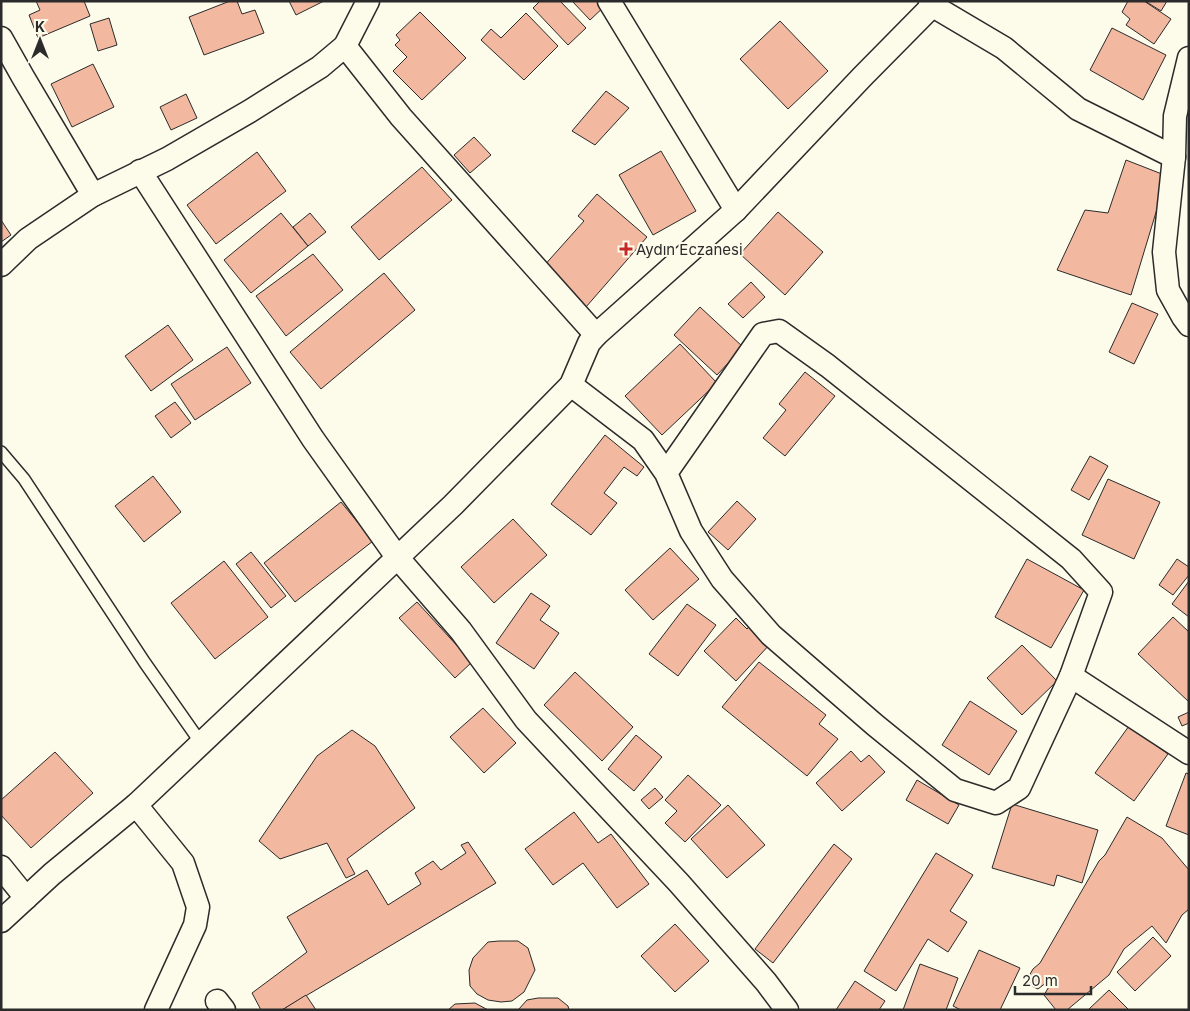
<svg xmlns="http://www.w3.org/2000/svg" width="1190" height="1011" viewBox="0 0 1190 1011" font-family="Inter,sans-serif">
<rect width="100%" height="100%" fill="#fdfbea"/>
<!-- building -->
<g fill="#f2b8a0" stroke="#2b2b2b">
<path d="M 36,1 L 84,1 L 90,16 L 38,38 L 29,15 L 40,10 Z"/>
<path d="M 230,1 L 237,1 L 242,14 L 255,10 L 264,33 L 204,55 L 189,17 Z"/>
<path d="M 289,1 L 324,1 L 296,15 Z"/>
<path d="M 540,1 L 560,1 L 586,28 L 568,45 L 533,8 Z"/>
<path d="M 572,1 L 602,1 L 606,5 L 590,20 Z"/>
<path d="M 1128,1 L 1144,1 L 1171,19 L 1154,44 L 1126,25 L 1130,19 L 1122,12 Z"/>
<path d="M 1145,1 L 1167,1 L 1161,11 Z"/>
<path d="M 420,12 L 466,58 L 422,100 L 393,71 L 407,57 L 395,45 L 400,40 L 396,35 Z"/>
<path d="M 526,13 L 558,46 L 524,80 L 481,40 L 491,29 L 501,38 Z"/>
<path d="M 109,18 L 117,45 L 98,51 L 90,24 Z"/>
<path d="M 780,21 L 828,71 L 788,109 L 740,59 Z"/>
<path d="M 1112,28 L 1166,55 L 1143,100 L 1090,70 Z"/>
<path d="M 93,64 L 114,107 L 72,127 L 51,84 Z"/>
<path d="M 606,91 L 629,108 L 595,145 L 572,131 Z"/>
<path d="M 186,94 L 197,118 L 171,130 L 160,107 Z"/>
<path d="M 474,137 L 491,155 L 470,173 L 454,155 Z"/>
<path d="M 661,151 L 696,211 L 653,235 L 619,175 Z"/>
<path d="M 257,152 L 286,191 L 216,244 L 187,205 Z"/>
<path d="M 1126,160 L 1167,176 L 1131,295 L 1057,270 L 1085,210 L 1108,213 Z"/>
<path d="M 422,167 L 452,200 L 379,260 L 351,227 Z"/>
<path d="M 597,194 L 647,237 L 586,307 L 542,268 L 584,221 L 578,216 Z"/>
<path d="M 778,212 L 823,252 L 785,295 L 740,254 Z"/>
<path d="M 281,213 L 308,246 L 251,293 L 224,260 Z"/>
<path d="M 310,213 L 326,232 L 308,246 L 293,227 Z"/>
<path d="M 1,220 L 11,235 L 1,242 Z"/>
<path d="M 313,254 L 343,290 L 286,336 L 256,296 Z"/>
<path d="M 384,273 L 415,310 L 321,389 L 290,352 Z"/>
<path d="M 751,282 L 765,297 L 743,318 L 728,304 Z"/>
<path d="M 1132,303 L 1158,314 L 1134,364 L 1109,352 Z"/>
<path d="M 700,307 L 743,347 L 717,375 L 674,335 Z"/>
<path d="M 168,325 L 193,360 L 151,391 L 125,356 Z"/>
<path d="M 680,344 L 717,383 L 662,435 L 625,396 Z"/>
<path d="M 227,347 L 251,383 L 195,420 L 171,384 Z"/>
<path d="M 805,372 L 835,396 L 785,456 L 763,438 L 786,410 L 779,404 Z"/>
<path d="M 175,402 L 191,423 L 171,438 L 155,416 Z"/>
<path d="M 605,435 L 644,467 L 637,476 L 624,467 L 604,493 L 617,503 L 591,535 L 551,504 Z"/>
<path d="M 1090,456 L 1108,466 L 1089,500 L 1071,490 Z"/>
<path d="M 153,476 L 181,512 L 144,542 L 115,506 Z"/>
<path d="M 1108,479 L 1160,502 L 1134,559 L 1082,535 Z"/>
<path d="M 737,501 L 756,519 L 728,550 L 708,532 Z"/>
<path d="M 341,502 L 373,541 L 295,602 L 264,563 Z"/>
<path d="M 513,519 L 547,555 L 494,603 L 461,567 Z"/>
<path d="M 670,548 L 699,579 L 653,620 L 625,590 Z"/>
<path d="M 251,552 L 286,596 L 271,608 L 236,564 Z"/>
<path d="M 1027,559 L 1084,590 L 1051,648 L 995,617 Z"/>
<path d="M 1177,559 L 1189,567 L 1189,575 L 1173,595 L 1159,585 Z"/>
<path d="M 224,561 L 268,617 L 215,659 L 171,603 Z"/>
<path d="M 1189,581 L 1189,617 L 1172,604 Z"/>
<path d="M 531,593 L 550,606 L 540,620 L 559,633 L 534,669 L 496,643 Z"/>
<path d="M 417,602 L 472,662 L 455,678 L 399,618 Z"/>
<path d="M 687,604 L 716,625 L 678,676 L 649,654 Z"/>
<path d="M 1173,617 L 1189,632 L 1189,702 L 1138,654 Z"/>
<path d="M 736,618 L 747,629 L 751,624 L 771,643 L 736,681 L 704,651 Z"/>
<path d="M 1022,645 L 1057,681 L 1022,715 L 987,678 Z"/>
<path d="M 759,662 L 826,715 L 819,724 L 838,739 L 807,776 L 722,707 Z"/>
<path d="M 575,672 L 633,727 L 602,761 L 544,705 Z"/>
<path d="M 970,701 L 1017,731 L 989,775 L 942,745 Z"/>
<path d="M 483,708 L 516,743 L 484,773 L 450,737 Z"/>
<path d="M 1189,712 L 1189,723 L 1182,726 L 1178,717 Z"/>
<path d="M 1129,726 L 1168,754 L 1134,801 L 1095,773 Z"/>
<path d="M 352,730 L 375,746 L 415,808 L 347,859 L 355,874 L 346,878 L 327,843 L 280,859 L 259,841 L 317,756 Z"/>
<path d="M 636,735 L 662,757 L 634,791 L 608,769 Z"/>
<path d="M 851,751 L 861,762 L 869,755 L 885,772 L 842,811 L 816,783 Z"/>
<path d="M 55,752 L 93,793 L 31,848 L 1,815 L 1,800 Z"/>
<path d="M 1186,773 L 1189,774 L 1189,835 L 1166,826 Z"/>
<path d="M 688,775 L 721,805 L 685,842 L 665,823 L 677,811 L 665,800 Z"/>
<path d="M 917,780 L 959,805 L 948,824 L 906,800 Z"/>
<path d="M 655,788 L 663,797 L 649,809 L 641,800 Z"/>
<path d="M 1012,804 L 1098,830 L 1082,883 L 1057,875 L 1054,886 L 992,868 Z"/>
<path d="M 728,805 L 765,845 L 727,878 L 691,839 Z"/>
<path d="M 574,812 L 598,843 L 611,834 L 649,884 L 617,908 L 583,863 L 553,885 L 525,849 Z"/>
<path d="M 1127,817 L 1162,838 L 1189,870 L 1189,909 L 1182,915 L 1166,943 L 1152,926 L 1124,949 L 1109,975 L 1067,1010 L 1056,1010 L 1044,995 L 1056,975 L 1038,989 L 1025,983 L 1033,969 L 1040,963 L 1099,861 L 1105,855 Z"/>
<path d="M 468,842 L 496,883 L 282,1010 L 261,1010 L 252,993 L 307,952 L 287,917 L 367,870 L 388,905 L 421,884 L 415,873 L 433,861 L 441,870 L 466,853 L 461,845 Z"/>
<path d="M 834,844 L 852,859 L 773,963 L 755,949 Z"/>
<path d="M 936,853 L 973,875 L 950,911 L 967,922 L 948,952 L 928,939 L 896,991 L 864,971 Z"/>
<path d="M 675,924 L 709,961 L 675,992 L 641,956 Z"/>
<path d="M 1153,937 L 1171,956 L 1135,991 L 1117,972 Z"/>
<path d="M 499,941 L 518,941 L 528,948 L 535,970 L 524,992 L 512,1001 L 501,1002 L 488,1000 L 477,994 L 470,986 L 469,970 L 473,958 L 488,942 Z"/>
<path d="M 979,950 L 1020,968 L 1000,1010 L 961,1010 L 953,1006 Z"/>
<path d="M 920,964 L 958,978 L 946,1010 L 903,1010 Z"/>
<path d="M 855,981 L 885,1001 L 879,1010 L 836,1010 Z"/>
<path d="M 1109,990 L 1129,1010 L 1088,1010 Z"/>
<path d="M 306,995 L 316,1010 L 282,1010 Z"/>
<path d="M 538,998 L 558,998 L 568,1006 L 569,1010 L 518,1010 L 527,1000 Z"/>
<path d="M 475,1003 L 488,1010 L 448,1010 L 455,1004 Z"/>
</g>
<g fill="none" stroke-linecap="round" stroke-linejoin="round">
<defs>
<path id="lane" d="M 1,452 L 24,479 L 145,663 L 201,743"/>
<g id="street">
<path d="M 609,1 L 736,210"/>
<path d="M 930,1 L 933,6 L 1004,48 L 1078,109 L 1174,157"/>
<path d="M 1,38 L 23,77 L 93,195"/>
<path d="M 345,46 L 401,117 L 596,335"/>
<path d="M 1189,58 L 1175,116 L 1174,157 L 1164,252 L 1168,290 L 1183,317 L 1189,325"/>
<path d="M 140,171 L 313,439 L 397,557 L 461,631 L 526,720 L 679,883 L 766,982 L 787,1010"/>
<path d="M 1,265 L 28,239 L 93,195 L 167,159 L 250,111 L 320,67 L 345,46 L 368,1"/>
<path d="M 571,385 L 643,440 L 666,473 L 691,531 L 722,579 L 771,635 L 875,725 L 955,790 L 996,803 L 1019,788 L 1071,676 L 1101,592 L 1071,559 L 828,366 L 779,331 L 763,334 L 666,473"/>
<path d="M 1071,676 L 1189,753"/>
<path d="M 136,805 L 183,863 L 198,907 L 195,925 L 156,1010"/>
<path d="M 1,867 L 26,898"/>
<path d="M 1,921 L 52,874 L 136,805 L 453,505 L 571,385 L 589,343 L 596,335 L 736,210 L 862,77 L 937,1"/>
<path d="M 217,1001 L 224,1010"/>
</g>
</defs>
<!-- lane casing -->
<use href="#lane" stroke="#2b2b2b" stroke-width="14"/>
<!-- street casing -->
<use href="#street" stroke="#2b2b2b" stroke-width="25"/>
<!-- lane -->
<use href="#lane" stroke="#fdfbea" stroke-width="11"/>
<!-- street -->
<use href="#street" stroke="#fdfbea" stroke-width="22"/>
</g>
<!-- markers -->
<path fill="#c62828" stroke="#fdfbea" stroke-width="2" d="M623.5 241.5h5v5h5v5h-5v5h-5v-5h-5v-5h5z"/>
<g text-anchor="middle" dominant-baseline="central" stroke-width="4" stroke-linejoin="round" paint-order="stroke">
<!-- poi labels -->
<g font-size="15" fill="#2b2b2b" stroke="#fdfbea" text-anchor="start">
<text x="636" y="249">Aydın Eczanesi</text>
</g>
</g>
<!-- border -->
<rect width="1190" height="1011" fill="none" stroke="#2b2b2b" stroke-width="5"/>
<!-- north arrow -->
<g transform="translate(40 40)" stroke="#fdfbea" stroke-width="4" paint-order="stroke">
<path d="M0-4L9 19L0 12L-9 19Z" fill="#2b2b2b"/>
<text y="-8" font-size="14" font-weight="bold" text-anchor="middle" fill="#2b2b2b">K</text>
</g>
<!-- scale -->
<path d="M1015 986v8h76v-8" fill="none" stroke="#2b2b2b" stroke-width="2.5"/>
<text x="1022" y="986" font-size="15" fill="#2b2b2b" stroke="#fdfbea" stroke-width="4" paint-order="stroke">20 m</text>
</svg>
